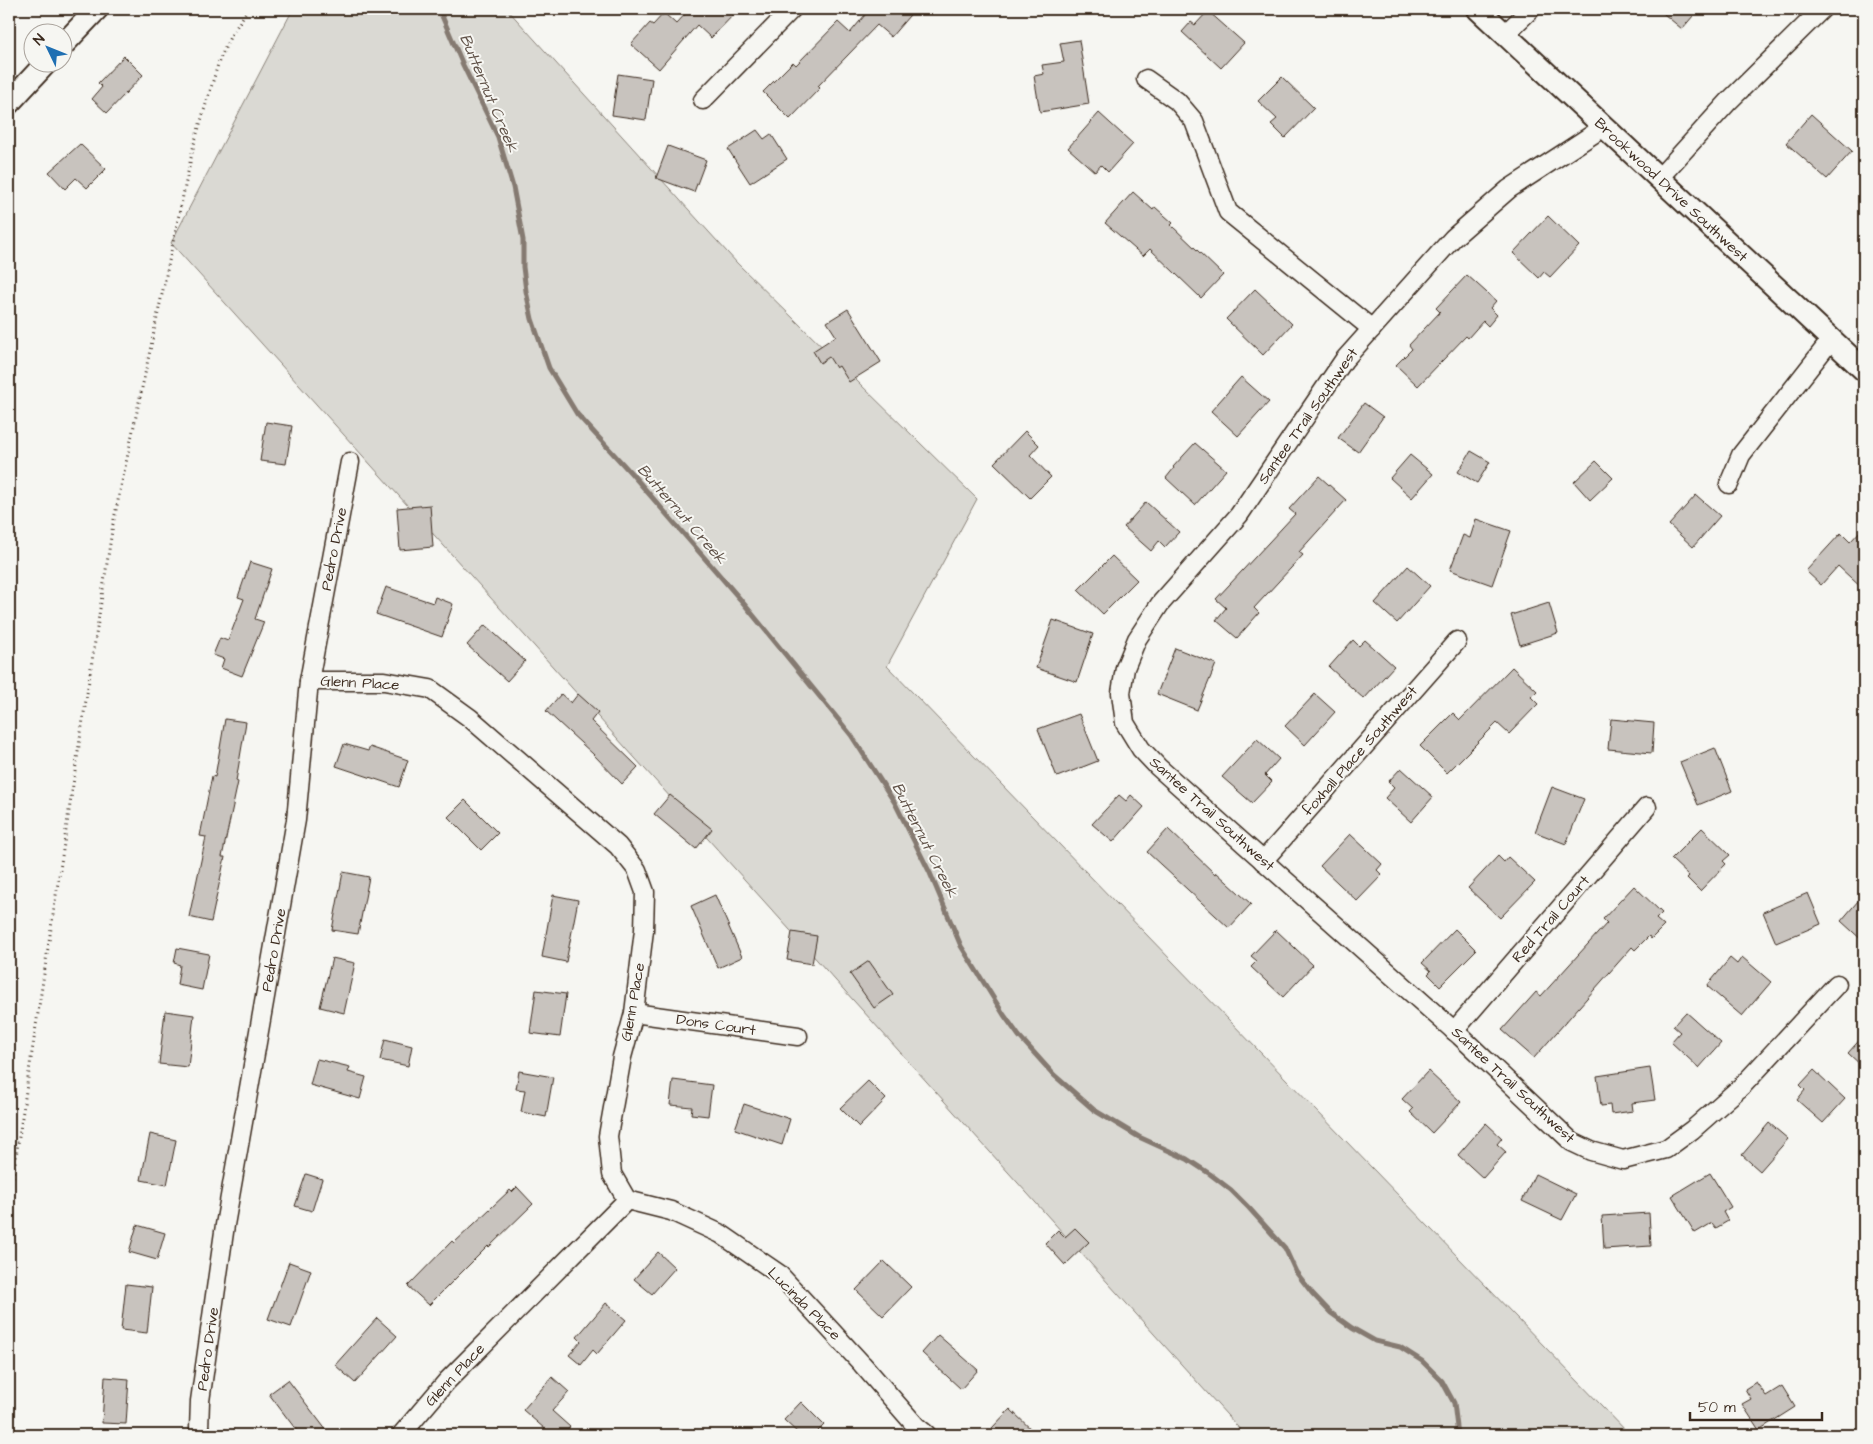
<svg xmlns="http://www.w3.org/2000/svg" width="1873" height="1444" viewBox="0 0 1873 1444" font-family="'Architects Daughter',sans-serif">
<rect width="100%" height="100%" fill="#f6f6f2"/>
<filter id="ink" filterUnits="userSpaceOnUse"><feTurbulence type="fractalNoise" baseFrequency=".02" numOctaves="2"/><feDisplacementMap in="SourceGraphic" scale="10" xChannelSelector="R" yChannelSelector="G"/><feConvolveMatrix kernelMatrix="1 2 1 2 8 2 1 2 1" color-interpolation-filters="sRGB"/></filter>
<g filter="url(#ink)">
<!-- green -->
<path fill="#dad9d3" stroke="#8a8278" d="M 293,9 L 507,9 L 737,263 L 977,499 L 887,666 L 1630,1435 L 1245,1435 L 171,243 Z"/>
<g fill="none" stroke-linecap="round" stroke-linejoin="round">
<!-- stream -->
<path stroke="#857a71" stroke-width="5" d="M 439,9 L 463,65 L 498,137 L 513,187 L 523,240 L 523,267 L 526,291 L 532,319 L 549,368 L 577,414 L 631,473 L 740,599 L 851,735 L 895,803 L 930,873 L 961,946 L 1004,1015 L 1019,1036 L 1054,1075 L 1094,1110 L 1139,1137 L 1187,1159 L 1210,1174 L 1231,1190 L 1249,1208 L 1285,1248 L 1296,1272 L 1312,1293 L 1331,1313 L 1352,1328 L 1375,1341 L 1400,1347 L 1422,1361 L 1442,1381 L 1454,1403 L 1458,1435"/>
</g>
<!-- building -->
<g fill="#c8c3be" stroke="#3b2a1e">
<path d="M 690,9 L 739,9 L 711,38 L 697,25 L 659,69 L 631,44 L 650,23 L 653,25 L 664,13 L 676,24 Z"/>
<path d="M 870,9 L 915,9 L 891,37 L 877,25 L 818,86 L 820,88 L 790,119 L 763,92 L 793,62 L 796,65 L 838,22 L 850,33 Z"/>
<path d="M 1658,9 L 1699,9 L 1682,29 Z"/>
<path d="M 1208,11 L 1244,43 L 1221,68 L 1182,32 L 1191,22 L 1195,25 Z"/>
<path d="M 1079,40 L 1089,104 L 1040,112 L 1034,76 L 1044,74 L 1042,65 L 1064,62 L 1060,43 Z"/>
<path d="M 124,56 L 143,75 L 107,113 L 92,99 L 102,87 L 98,83 Z"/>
<path d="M 618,74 L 652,79 L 646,120 L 612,115 Z"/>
<path d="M 1282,77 L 1314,108 L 1285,138 L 1271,124 L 1277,119 L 1258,101 Z"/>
<path d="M 1099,113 L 1133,144 L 1108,172 L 1101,165 L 1095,172 L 1068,148 Z"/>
<path d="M 1811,114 L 1852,151 L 1827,179 L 1786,143 Z"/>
<path d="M 757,130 L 764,139 L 771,134 L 787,159 L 750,183 L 728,149 Z"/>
<path d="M 80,144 L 106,169 L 87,188 L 76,178 L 65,189 L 49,172 Z"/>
<path d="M 668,146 L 706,160 L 694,192 L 656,178 Z"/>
<path d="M 1133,192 L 1153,210 L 1155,207 L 1173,223 L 1171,225 L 1223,275 L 1201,298 L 1150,249 L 1143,256 L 1105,223 Z"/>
<path d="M 1548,216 L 1579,246 L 1550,277 L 1544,272 L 1539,278 L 1513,253 Z"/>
<path d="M 1467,275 L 1496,301 L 1490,308 L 1497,315 L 1488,326 L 1483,321 L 1468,338 L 1466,336 L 1418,386 L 1396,365 L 1412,349 L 1409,345 L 1440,312 L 1436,308 Z"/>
<path d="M 1255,289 L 1292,324 L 1263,355 L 1226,319 Z"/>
<path d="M 848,309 L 881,362 L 849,382 L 839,366 L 836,368 L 829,357 L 820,363 L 813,351 L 836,336 L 827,322 Z"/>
<path d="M 1241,377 L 1269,402 L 1238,436 L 1211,411 Z"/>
<path d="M 1364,403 L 1383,417 L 1358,452 L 1338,438 Z"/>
<path d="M 266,422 L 292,426 L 286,464 L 260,461 Z"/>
<path d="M 1025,431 L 1039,445 L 1030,455 L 1051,477 L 1030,498 L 994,463 Z"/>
<path d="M 1195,443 L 1226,470 L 1195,505 L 1166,478 L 1174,468 L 1173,467 Z"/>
<path d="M 1471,451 L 1490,462 L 1477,483 L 1458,472 Z"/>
<path d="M 1410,455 L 1433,474 L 1412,498 L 1390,478 Z"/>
<path d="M 1596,461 L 1613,478 L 1590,500 L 1574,482 Z"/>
<path d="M 1319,476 L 1346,500 L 1299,552 L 1303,555 L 1254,608 L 1259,613 L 1237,638 L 1216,620 L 1226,608 L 1216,599 L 1295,514 L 1289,509 Z"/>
<path d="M 1696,495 L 1720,516 L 1693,547 L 1669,525 Z"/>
<path d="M 1146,502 L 1179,532 L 1165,547 L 1159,541 L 1151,551 L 1124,527 Z"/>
<path d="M 430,505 L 433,547 L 400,550 L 397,508 Z"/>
<path d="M 1476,519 L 1511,531 L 1492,585 L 1450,570 L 1463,535 L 1470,538 Z"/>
<path d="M 1864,527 L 1864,590 L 1838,566 L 1821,585 L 1806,571 L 1841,533 L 1850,542 Z"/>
<path d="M 1112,556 L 1137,580 L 1103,614 L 1078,590 Z"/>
<path d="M 250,562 L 272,569 L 255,619 L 264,622 L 242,676 L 221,668 L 224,659 L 213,655 L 220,638 L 228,641 L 244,599 L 238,597 Z"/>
<path d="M 1408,566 L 1430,586 L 1397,623 L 1375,603 Z"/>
<path d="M 386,587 L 433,603 L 435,597 L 453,604 L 442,637 L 376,614 Z"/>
<path d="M 1549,603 L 1558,633 L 1520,645 L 1511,615 Z"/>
<path d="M 1053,620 L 1093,634 L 1077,682 L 1036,668 Z"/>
<path d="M 485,625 L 525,661 L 507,681 L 467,645 Z"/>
<path d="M 1353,640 L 1359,646 L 1365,640 L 1394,666 L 1364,699 L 1329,667 Z"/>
<path d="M 1175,648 L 1216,664 L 1197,710 L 1157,694 Z"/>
<path d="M 1512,667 L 1537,691 L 1531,697 L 1538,704 L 1509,734 L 1497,723 L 1447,773 L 1420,746 L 1453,713 L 1460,720 Z"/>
<path d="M 561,694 L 571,703 L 578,694 L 598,712 L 591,721 L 638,767 L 622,784 L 593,754 L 546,711 Z"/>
<path d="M 1315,694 L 1335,712 L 1305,745 L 1285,726 Z"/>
<path d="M 1079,714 L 1098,761 L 1057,777 L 1038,729 Z"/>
<path d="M 225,719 L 246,722 L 236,781 L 238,782 L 222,857 L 225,857 L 211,922 L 189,917 L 206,837 L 200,836 L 212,776 L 215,777 Z"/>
<path d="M 1611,719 L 1654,723 L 1652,753 L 1608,749 Z"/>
<path d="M 1257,739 L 1279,759 L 1265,775 L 1272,782 L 1252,803 L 1222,777 Z"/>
<path d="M 344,744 L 368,751 L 370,747 L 408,760 L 399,787 L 336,766 Z"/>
<path d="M 1715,748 L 1732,791 L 1698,805 L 1680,762 Z"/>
<path d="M 1401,768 L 1433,797 L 1411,822 L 1385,798 L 1394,788 L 1388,782 Z"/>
<path d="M 1552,787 L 1584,799 L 1566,844 L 1535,832 Z"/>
<path d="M 670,795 L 712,829 L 696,849 L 654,814 Z"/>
<path d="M 1119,795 L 1126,801 L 1131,795 L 1144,807 L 1113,842 L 1092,824 Z"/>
<path d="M 465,800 L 498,833 L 481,850 L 448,817 Z"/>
<path d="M 1702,828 L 1730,855 L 1723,861 L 1726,864 L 1700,891 L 1687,878 L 1689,876 L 1671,859 Z"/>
<path d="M 1168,829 L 1215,874 L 1216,872 L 1251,904 L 1229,928 L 1147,852 Z"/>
<path d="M 1350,834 L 1382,864 L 1377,870 L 1382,875 L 1357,901 L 1320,866 Z"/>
<path d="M 1498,856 L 1504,862 L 1508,857 L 1535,882 L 1500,918 L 1468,888 Z"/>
<path d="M 343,872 L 369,877 L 358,934 L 332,930 Z"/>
<path d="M 1634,886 L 1662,913 L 1656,919 L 1664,926 L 1651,939 L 1649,936 L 1635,950 L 1632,947 L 1534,1058 L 1502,1030 L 1536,992 L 1541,996 L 1607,923 L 1603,919 Z"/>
<path d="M 1808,893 L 1821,924 L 1776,943 L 1763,912 Z"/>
<path d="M 1864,894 L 1864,942 L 1841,921 Z"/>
<path d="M 553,895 L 578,900 L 566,962 L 542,957 Z"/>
<path d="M 715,895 L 742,957 L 718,968 L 691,906 Z"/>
<path d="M 1455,929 L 1476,950 L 1440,986 L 1428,974 L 1431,971 L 1422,963 Z"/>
<path d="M 1276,930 L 1313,965 L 1283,997 L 1251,967 L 1257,961 L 1251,956 Z"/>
<path d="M 792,932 L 817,936 L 812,964 L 787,960 Z"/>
<path d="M 177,948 L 209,954 L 202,990 L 177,985 L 180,965 L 174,963 Z"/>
<path d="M 1742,957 L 1771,982 L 1742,1016 L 1707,986 L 1730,958 L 1737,964 Z"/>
<path d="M 332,958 L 355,963 L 344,1013 L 320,1007 Z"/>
<path d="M 869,961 L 893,995 L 874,1008 L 850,974 Z"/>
<path d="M 536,990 L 566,994 L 560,1037 L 530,1033 Z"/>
<path d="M 165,1011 L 194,1015 L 188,1067 L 159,1064 Z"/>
<path d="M 1686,1012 L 1721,1043 L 1699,1068 L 1671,1042 L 1680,1032 L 1673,1026 Z"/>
<path d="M 1864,1035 L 1864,1068 L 1848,1053 Z"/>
<path d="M 385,1039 L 412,1046 L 408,1066 L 380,1060 Z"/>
<path d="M 317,1059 L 350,1067 L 348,1072 L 366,1077 L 360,1099 L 310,1085 Z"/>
<path d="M 1650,1068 L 1655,1100 L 1632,1103 L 1633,1111 L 1611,1114 L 1610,1105 L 1601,1106 L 1597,1076 Z"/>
<path d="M 1814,1070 L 1845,1099 L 1823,1123 L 1797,1100 L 1805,1090 L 1800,1085 Z"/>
<path d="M 519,1071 L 553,1077 L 546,1117 L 521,1112 L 525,1090 L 516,1089 Z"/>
<path d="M 1428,1071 L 1461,1102 L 1432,1133 L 1410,1112 L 1413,1109 L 1402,1099 Z"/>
<path d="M 673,1080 L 712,1085 L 708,1116 L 691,1114 L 692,1107 L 670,1105 Z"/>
<path d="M 868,1081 L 886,1099 L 859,1127 L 840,1108 Z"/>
<path d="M 744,1104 L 790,1119 L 782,1145 L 735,1129 Z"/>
<path d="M 1486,1123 L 1502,1138 L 1497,1144 L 1506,1152 L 1483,1178 L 1458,1155 Z"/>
<path d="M 1769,1123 L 1788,1139 L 1760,1171 L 1742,1155 Z"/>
<path d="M 150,1134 L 176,1140 L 167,1185 L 141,1180 Z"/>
<path d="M 1710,1173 L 1731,1207 L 1723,1212 L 1728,1221 L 1716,1228 L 1712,1223 L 1695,1233 L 1672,1196 Z"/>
<path d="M 306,1174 L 322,1179 L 312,1211 L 295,1206 Z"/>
<path d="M 1535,1174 L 1576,1194 L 1562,1220 L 1522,1201 Z"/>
<path d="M 517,1187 L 533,1204 L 489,1247 L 488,1246 L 429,1305 L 408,1286 L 452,1241 L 454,1243 L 510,1190 L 512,1192 Z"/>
<path d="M 1649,1213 L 1651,1246 L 1604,1249 L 1602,1216 Z"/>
<path d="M 137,1225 L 165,1233 L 157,1260 L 129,1252 Z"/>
<path d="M 1075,1228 L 1089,1242 L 1065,1265 L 1045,1243 L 1058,1230 L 1065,1237 Z"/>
<path d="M 658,1252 L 675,1268 L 652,1294 L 634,1279 Z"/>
<path d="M 884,1261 L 911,1287 L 883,1316 L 856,1290 Z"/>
<path d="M 289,1262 L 311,1270 L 291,1327 L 268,1319 Z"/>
<path d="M 126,1284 L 152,1287 L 147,1333 L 121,1330 Z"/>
<path d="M 606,1303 L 626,1320 L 597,1354 L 593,1350 L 581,1365 L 569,1355 L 581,1341 L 577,1337 Z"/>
<path d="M 377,1318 L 397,1336 L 355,1383 L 335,1365 Z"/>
<path d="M 938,1335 L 978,1370 L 961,1389 L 922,1353 Z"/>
<path d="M 105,1377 L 129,1379 L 126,1424 L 102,1423 Z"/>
<path d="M 552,1377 L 569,1392 L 552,1411 L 570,1427 L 563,1435 L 552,1435 L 523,1410 Z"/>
<path d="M 288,1380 L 330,1435 L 300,1435 L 269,1394 Z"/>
<path d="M 1756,1382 L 1766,1396 L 1782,1386 L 1795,1407 L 1759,1430 L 1742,1404 L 1751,1399 L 1745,1389 Z"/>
<path d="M 801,1402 L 824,1425 L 814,1435 L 800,1435 L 784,1420 Z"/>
<path d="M 1010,1409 L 1037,1435 L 1000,1435 L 992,1428 Z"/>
</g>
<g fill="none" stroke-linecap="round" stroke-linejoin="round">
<defs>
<g id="minor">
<path d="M 1505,34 L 1531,9"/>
<path d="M 1146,79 L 1177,101 L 1194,121 L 1228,212 L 1372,329"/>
<path d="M 703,100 L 792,9"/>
<path d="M 1604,127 L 1509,189 L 1453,238 L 1344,360 L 1239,515 L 1160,604 L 1137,639 L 1125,668 L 1121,693 L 1125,723 L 1141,749 L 1158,767 L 1460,1036 L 1572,1142 L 1591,1151 L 1623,1160 L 1666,1149 L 1692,1130 L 1743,1085 L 1837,984"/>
<path d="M 1659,178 L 1729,101 L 1822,9"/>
<path d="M 1729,484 L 1741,455 L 1831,340"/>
<path d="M 309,681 L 384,681 L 430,689 L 470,718 L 618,846 L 637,870 L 645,892 L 644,930 L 634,1013 L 622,1057 L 608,1136 L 612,1174 L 627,1200"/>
<path d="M 1263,861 L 1457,641"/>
<path d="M 634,1013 L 798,1036"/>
<path d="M 1454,1031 L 1647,807"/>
<path d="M 627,1200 L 671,1211 L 721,1234 L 779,1274 L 862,1364 L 916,1426 L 927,1435"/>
<path d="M 204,1435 L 199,1429 L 200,1401 L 225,1225 L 296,820 L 309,681 L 350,462"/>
<path d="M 401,1435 L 447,1381 L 627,1200"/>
</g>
<g id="tertiary">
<path d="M 1478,9 L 1864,370"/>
<path d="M 62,46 L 97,9"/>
<path d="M 9,103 L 47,62"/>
</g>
</defs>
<!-- minor casing -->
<use href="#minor" stroke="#3b2a1e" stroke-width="21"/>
<!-- tertiary casing -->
<use href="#tertiary" stroke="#3b2a1e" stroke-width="25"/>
<!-- path -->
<path stroke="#3b2a1e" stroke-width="3" stroke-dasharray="1 4" stroke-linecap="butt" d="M 9,1202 L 113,524 L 194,144 L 219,61 L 230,37 L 248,9"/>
<!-- minor -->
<use href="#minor" stroke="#f6f6f2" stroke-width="18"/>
<!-- tertiary -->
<use href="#tertiary" stroke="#f6f6f2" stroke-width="21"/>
</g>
</g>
<g text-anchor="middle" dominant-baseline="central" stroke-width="4" stroke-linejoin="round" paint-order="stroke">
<!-- street labels -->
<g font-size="15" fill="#3b2a1e" stroke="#f6f6f2">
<text transform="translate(1671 190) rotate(43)">Brookwood Drive Southwest</text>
<text transform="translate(1308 416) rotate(-55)">Santee Trail Southwest</text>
<text transform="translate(334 549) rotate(-79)">Pedro Drive</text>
<text transform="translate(360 683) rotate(3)">Glenn Place</text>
<text transform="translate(1360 751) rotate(-49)">foxhall Place Southwest</text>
<text transform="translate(1212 814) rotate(42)">Santee Trail Southwest</text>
<text transform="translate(1551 919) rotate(-49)">Red Trail Court</text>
<text transform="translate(274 950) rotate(-80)">Pedro Drive</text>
<text transform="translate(633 1002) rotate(-80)">Glenn Place</text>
<text transform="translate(716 1025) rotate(8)">Dons Court</text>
<text transform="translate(1513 1085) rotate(43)">Santee Trail Southwest</text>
<text transform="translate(804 1304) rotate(45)">Lucinda Place</text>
<text transform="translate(208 1349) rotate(-82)">Pedro Drive</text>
<text transform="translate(455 1375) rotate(-47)">Glenn Place</text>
</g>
<!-- water labels -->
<g font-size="16" font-style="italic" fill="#605248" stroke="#f6f6f2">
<text transform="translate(489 93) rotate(67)">Butternut Creek</text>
<text transform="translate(682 514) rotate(49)">Butternut Creek</text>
<text transform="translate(925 840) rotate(63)">Butternut Creek</text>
</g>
</g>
<!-- margin -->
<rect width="1873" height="1444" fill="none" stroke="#f6f6f2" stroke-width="30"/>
<rect x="15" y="15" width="1843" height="1414" fill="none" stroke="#3b2a1e" stroke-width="2" filter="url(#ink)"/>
<!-- north arrow -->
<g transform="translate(48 48) rotate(313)"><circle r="24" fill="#f6f6f2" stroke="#aba49d"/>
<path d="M0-4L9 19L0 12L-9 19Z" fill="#1f6fb2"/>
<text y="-8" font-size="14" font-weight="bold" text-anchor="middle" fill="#3b2a1e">N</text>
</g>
<!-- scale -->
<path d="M1690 1412v8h132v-8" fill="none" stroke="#3b2a1e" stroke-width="2.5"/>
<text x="1698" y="1412" font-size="15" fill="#3b2a1e" stroke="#f6f6f2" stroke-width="4" paint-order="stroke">50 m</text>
</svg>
